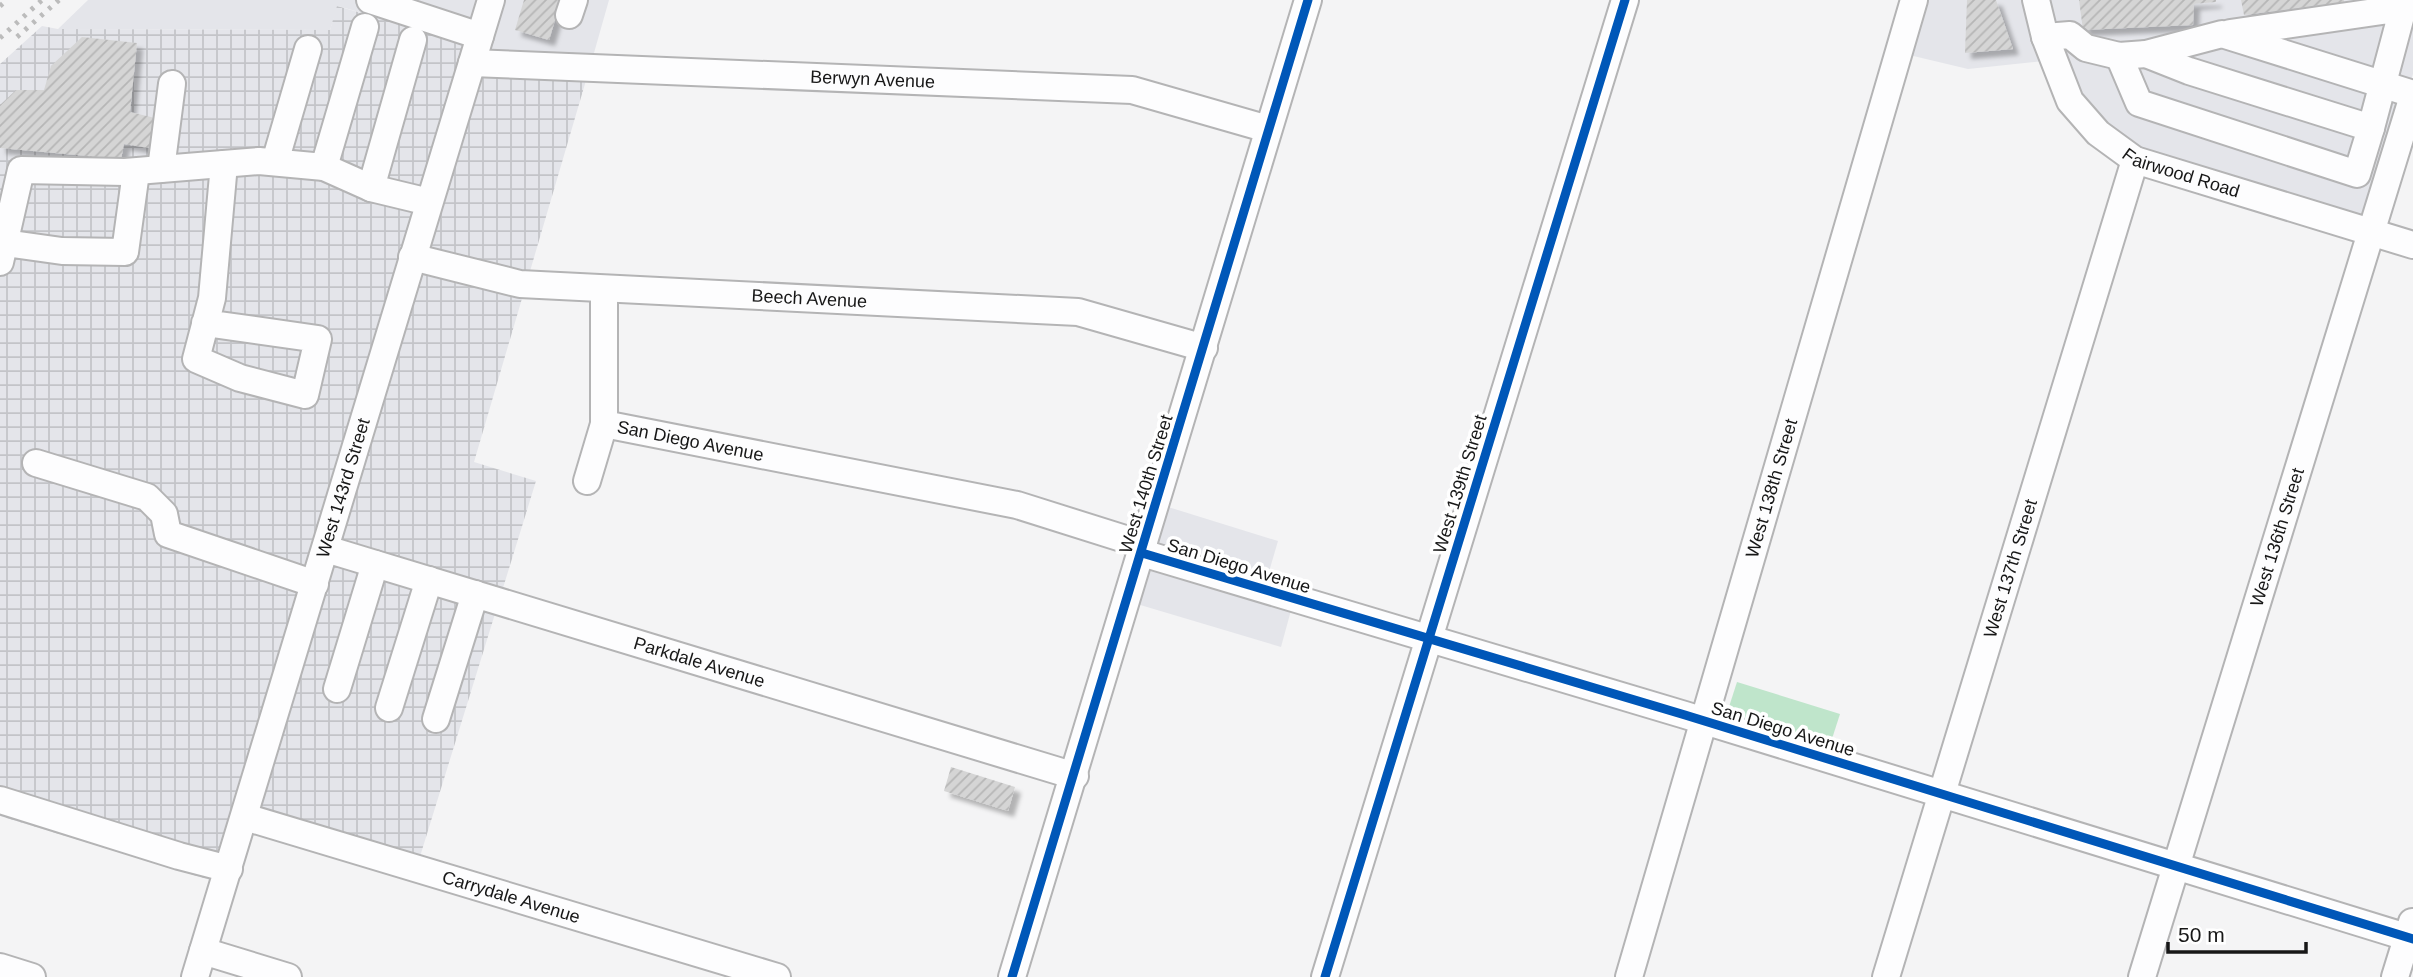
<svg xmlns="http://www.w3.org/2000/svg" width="2413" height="977" viewBox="0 0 2413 977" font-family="Arial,sans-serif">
<defs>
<pattern id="industrial-grid" width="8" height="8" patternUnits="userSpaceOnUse" patternTransform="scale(1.75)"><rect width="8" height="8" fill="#e4e5ea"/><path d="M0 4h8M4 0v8" fill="none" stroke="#c3c4c8"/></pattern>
<pattern id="building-hatch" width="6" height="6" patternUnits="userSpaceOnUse" patternTransform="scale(1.75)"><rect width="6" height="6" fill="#d5d5d5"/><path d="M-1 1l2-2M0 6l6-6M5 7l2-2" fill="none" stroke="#b6b6b6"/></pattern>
<filter id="shadow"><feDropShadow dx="6" dy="6" stdDeviation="2" flood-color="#0004"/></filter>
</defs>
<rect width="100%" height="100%" fill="#f4f4f5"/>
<!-- built -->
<g fill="#e4e5ea">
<path d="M 88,0 L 609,0 L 592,60 L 505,54 L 338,6 L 330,30 L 58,29 Z"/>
<path d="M 1920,0 L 2413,0 L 2413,74 L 2366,222 L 2139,152 L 2076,98 L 2062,59 L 1968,69 L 1905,54 Z"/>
<path d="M 1165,506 L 1278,541 L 1266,582 L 1296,592 L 1281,647 L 1137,604 Z"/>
</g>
<!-- industrial -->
<path fill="url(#industrial-grid)" d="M 337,6 L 505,54 L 592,60 L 474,462 L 536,481 L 418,863 L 251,813 L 230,886 L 0,816 L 0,64 L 42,26 L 58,29 L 330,30 Z"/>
<!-- garden -->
<path fill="#bfe5cb" d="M 1737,682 L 1840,714 L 1830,745 L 1727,713 Z"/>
<!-- building -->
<g fill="url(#building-hatch)" filter="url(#shadow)">
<path d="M 524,0 L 561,0 L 549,40 L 515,30 Z"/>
<path d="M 1967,0 L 1996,0 L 2013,49 L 1965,53 Z"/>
<path d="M 2079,0 L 2216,0 L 2216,2 L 2194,4 L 2193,25 L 2083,30 Z"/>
<path d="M 2241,0 L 2344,0 L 2344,2 L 2244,15 Z"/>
<path d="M 82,37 L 137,43 L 130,112 L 155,118 L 149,148 L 124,144 L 121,159 L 0,148 L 0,105 L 16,90 L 44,90 L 51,66 Z"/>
<path d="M 951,767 L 1015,787 L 1008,811 L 944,791 Z"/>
</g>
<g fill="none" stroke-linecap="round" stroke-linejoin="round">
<defs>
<g id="minor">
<path d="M 370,0 L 480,36"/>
<path id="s1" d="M 2036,0 L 2045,37 L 2070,101 L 2098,133 L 2135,160 L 2413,245"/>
<path d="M 569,15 L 574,0"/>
<path d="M 2230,33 L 2403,8 L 2371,128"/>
<path d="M 2045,37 L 2070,35 L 2086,48 L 2119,56 L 2146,54 L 2222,34 L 2413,94"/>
<path d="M 2119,56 L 2139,103 L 2357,174 L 2371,128 L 2189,71 L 2146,54"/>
<path id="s2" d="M 472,63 L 1132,90 L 1268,129"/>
<path d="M 275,162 L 308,49"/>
<path d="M 324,167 L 365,27"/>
<path d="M 161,169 L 172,84"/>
<path d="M 371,188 L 413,40"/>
<path d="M 5,243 L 62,251 L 125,252 L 136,172"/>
<path id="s3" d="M 412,257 L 520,284 L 1078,312 L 1204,348"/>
<path d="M 0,262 L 21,170 L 125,172 L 259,161 L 324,167 L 371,188 L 429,202"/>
<path d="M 205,323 L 318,339 L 305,395 L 240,378 L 196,359 L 212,298 L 224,164"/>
<path id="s4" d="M 604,424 L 1017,505 L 1144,545"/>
<path d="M 36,463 L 147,497 L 164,514 L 168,534 L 315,584"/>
<path d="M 587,481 L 604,424 L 604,289"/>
<path id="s5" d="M 326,549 L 1075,776"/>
<path d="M 1142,553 L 1685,715 L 2413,939"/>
<path d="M 337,689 L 375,564"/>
<path d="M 389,708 L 429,580"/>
<path d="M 436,719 L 475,594"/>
<path d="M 0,800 L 179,856 L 229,869"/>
<path id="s6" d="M 245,817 L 777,977"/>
<path d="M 203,951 L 288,977"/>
<path d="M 0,967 L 32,977"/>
<path id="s7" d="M 195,977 L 491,0"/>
<path d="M 1012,977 L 1308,0"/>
<path d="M 1325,977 L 1625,0"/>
<path id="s8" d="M 1629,977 L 1914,0"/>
<path id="s9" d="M 1886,977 L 2135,160"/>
<path id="s10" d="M 2142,977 L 2413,96"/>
<path d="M 2395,977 L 2412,922"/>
</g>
</defs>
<!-- minor casing -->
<use href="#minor" stroke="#b4b4b5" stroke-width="30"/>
<!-- minor -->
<use href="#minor" stroke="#fdfdfe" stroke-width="26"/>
<!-- rail -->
<g stroke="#bcbcbc" stroke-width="5" stroke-dasharray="3.5 7" stroke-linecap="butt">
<path d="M 0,6 L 7,0"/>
<path d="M 17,37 L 59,0"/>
<path d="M 0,38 L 42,0"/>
</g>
<defs>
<g id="cycleway">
<path d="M 1142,553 L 1685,715 L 2413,939"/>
<path d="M 1012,977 L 1308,0"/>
<path d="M 1325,977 L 1625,0"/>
</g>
</defs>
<!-- cycleway casing -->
<use href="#cycleway" stroke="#fff" stroke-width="13"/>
<!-- cycleway -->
<use href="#cycleway" stroke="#0057b8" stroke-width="9"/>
</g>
<g text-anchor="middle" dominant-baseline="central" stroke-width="7" stroke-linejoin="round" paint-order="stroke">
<!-- street labels -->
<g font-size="18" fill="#171717" stroke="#fff">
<text stroke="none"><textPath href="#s2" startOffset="401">Berwyn Avenue</textPath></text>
<text stroke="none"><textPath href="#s1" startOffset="243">Fairwood Road</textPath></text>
<text stroke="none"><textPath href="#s3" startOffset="401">Beech Avenue</textPath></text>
<text stroke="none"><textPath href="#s4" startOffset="88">San Diego Avenue</textPath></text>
<text transform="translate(1146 484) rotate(-73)">West 140th Street</text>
<text transform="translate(1460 484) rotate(-73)">West 139th Street</text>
<text stroke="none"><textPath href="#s8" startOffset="509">West 138th Street</textPath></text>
<text stroke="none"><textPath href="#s7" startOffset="511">West 143rd Street</textPath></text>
<text stroke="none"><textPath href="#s10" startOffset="460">West 136th Street</textPath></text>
<text transform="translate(1239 566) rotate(17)">San Diego Avenue</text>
<text stroke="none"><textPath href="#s9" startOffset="427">West 137th Street</textPath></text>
<text stroke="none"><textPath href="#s5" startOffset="390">Parkdale Avenue</textPath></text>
<text transform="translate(1783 729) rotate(17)">San Diego Avenue</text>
<text stroke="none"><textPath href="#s6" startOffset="278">Carrydale Avenue</textPath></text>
</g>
</g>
<!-- scale -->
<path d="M2168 942v10h138v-10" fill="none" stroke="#171717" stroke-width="3.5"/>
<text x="2178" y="942" font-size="21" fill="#171717" stroke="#ffffff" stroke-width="5" paint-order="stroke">50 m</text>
</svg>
